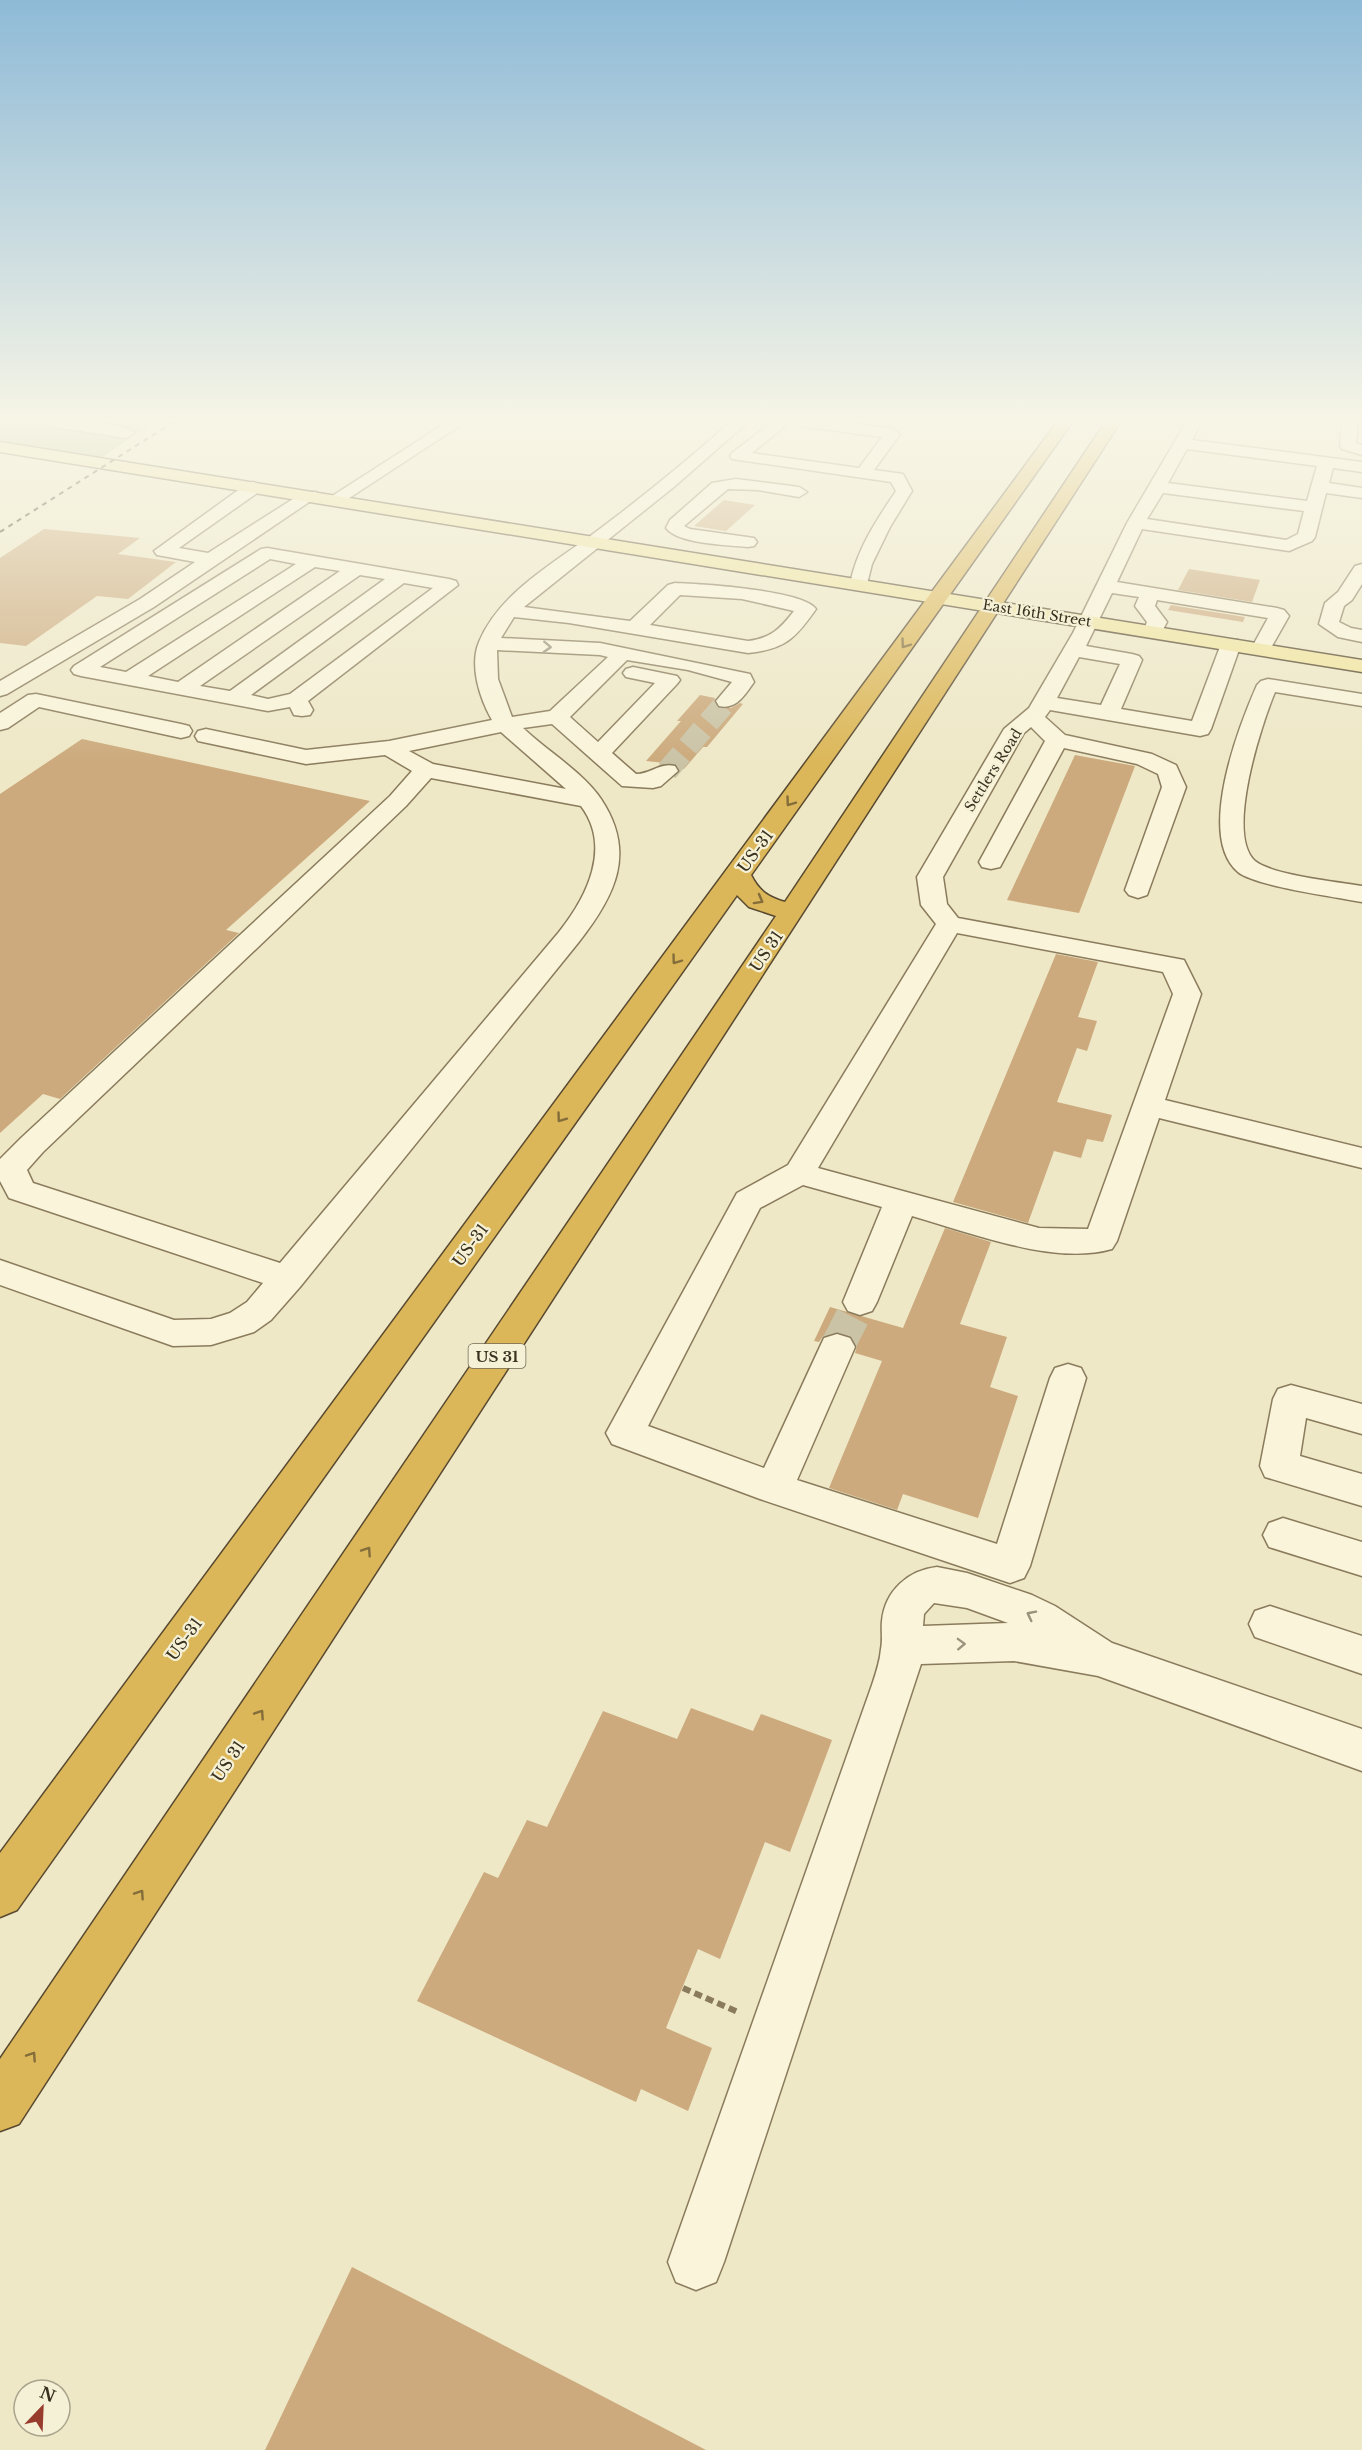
<svg xmlns="http://www.w3.org/2000/svg" width="1362" height="2450" viewBox="0 0 1362 2450" font-family="'Libre Baskerville',serif">
<rect width="100%" height="100%" fill="#eee8c7"/>
<!-- cemetery -->
<path fill="#b6c299" d="M 0,421 L 156,421 L 101,458 L 0,442 Z"/>
<!-- building -->
<g fill="#ccaa7d">
<path d="M 724,500 L 755,505 L 726,531 L 694,526 Z"/>
<path d="M 44,529 L 140,538 L 118,554 L 176,562 L 128,599 L 97,596 L 26,646 L 0,643 L 0,558 Z"/>
<path d="M 1189,569 L 1260,580 L 1252,602 L 1178,590 Z"/>
<path d="M 1171,605 L 1245,617 L 1243,622 L 1168,610 Z"/>
<path d="M 700,695 L 715,698 L 714,702 L 719,708 L 731,708 L 740,703 L 743,704 L 707,747 L 703,747 L 684,769 L 679,768 L 675,764 L 646,761 L 681,721 L 677,721 Z"/>
<path d="M 82,739 L 370,801 L 226,930 L 239,933 L 60,1099 L 43,1094 L 0,1133 L 0,794 Z"/>
<path d="M 1075,755 L 1135,766 L 1079,913 L 1007,900 Z"/>
<path d="M 1056,954 L 1098,962 L 1078,1017 L 1097,1021 L 1087,1051 L 1077,1048 L 1057,1102 L 1112,1115 L 1103,1142 L 1087,1139 L 1081,1158 L 1054,1151 L 1028,1223 L 953,1202 Z"/>
<path d="M 945,1228 L 991,1242 L 960,1324 L 1007,1337 L 990,1387 L 1018,1396 L 978,1518 L 903,1494 L 897,1510 L 829,1488 L 882,1361 L 855,1353 L 857,1346 L 852,1337 L 838,1332 L 823,1336 L 819,1342 L 814,1341 L 830,1307 L 903,1328 Z"/>
<path d="M 691,1708 L 753,1731 L 761,1714 L 832,1740 L 790,1852 L 765,1842 L 720,1959 L 698,1949 L 666,2028 L 712,2048 L 688,2111 L 641,2089 L 636,2102 L 417,2001 L 484,1872 L 498,1878 L 527,1820 L 547,1827 L 603,1711 L 677,1739 Z"/>
<path d="M 352,2267 L 581,2385 L 706,2450 L 265,2450 Z"/>
</g>
<g fill="none" stroke-linecap="round" stroke-linejoin="round">
<!-- minor-tunnel-far1 -->
<path stroke="#cac3a6" stroke-width="22" stroke-dasharray="22 10" stroke-linecap="butt" d="M 667,771 L 727,701"/>
<!-- minor-tunnel -->
<path stroke="#cac3a6" stroke-width="34" stroke-dasharray="34 17" stroke-linecap="butt" d="M 837,1347 L 860,1302"/>
<defs>
<g id="minor">
<path d="M 42,421 C 59,421 124,421 134,433 L 126,438 L 49,426 Z"/>
<path d="M 449,421 L 467,421 L 340,504 L 328,504 L 326,500 Z"/>
<path d="M 732,421 L 749,421 L 675,486 L 524,607 L 630,621 L 668,585 L 675,583 C 700,584 803,590 816,609 C 795,639 785,649 748,653 L 569,623 L 514,617 L 501,638 L 600,643 L 750,674 L 754,682 C 745,695 736,710 719,706 L 716,701 L 732,682 L 688,670 L 627,660 L 570,717 L 598,742 L 655,683 L 626,677 L 623,673 L 626,669 L 633,667 L 677,676 L 680,680 L 677,684 L 612,753 L 636,774 C 651,774 660,762 675,766 L 678,771 L 661,786 L 653,788 L 622,786 L 552,724 L 523,728 C 546,750 584,773 601,799 C 637,853 615,896 578,943 L 300,1287 L 271,1320 L 254,1332 L 211,1345 L 173,1346 L 0,1285 L 0,1260 L 174,1320 L 211,1319 L 230,1313 L 247,1302 L 263,1283 L 9,1198 L 0,1181 L 0,1159 L 21,1138 L 390,796 L 412,771 L 385,755 L 306,764 L 198,741 L 195,736 L 198,731 L 206,729 L 306,750 L 389,741 L 492,720 C 480,699 469,666 479,642 C 501,589 562,559 605,525 C 649,492 691,457 732,421 ZM 680,595 L 742,599 L 794,611 C 780,629 771,638 748,641 L 650,625 ZM 497,650 L 600,655 L 608,657 L 550,711 L 512,717 L 498,679 ZM 501,732 L 566,789 L 433,764 L 409,751 ZM 431,778 L 581,806 C 612,847 587,897 559,932 L 280,1263 L 33,1183 L 27,1170 L 43,1152 L 406,806 Z"/>
<path d="M 774,421 L 791,421 L 752,453 L 859,468 L 882,437 L 800,426 L 793,421 L 835,421 L 892,429 L 900,434 L 874,470 L 903,474 L 912,491 L 890,527 L 872,564 L 866,588 L 852,588 L 850,584 C 857,549 876,521 896,491 L 891,482 L 732,459 L 730,456 L 732,453 Z"/>
<path d="M 1187,421 L 1202,421 L 1192,440 L 1362,462 L 1362,472 L 1333,468 L 1329,483 L 1362,488 L 1362,498 L 1326,493 L 1315,537 L 1312,541 L 1289,551 L 1142,529 L 1117,582 L 1277,608 L 1284,610 L 1289,616 L 1268,653 L 1254,653 L 1251,649 L 1268,618 L 1157,600 L 1155,606 L 1167,622 L 1160,635 L 1146,635 L 1143,631 L 1147,622 L 1135,606 L 1139,597 L 1112,593 L 1086,646 L 1132,654 L 1139,656 L 1142,660 L 1121,709 L 1192,721 L 1221,644 L 1224,640 L 1238,640 L 1241,644 L 1211,729 L 1208,734 L 1200,736 L 1050,710 L 1045,717 L 1065,735 L 1152,754 L 1176,765 L 1186,787 L 1147,895 L 1138,898 L 1129,895 L 1125,890 L 1162,787 L 1158,774 L 1137,764 L 1064,748 L 1000,867 L 991,869 L 982,867 L 979,862 L 1045,741 L 1031,727 L 1024,733 L 943,877 L 947,904 L 958,918 L 1184,960 L 1201,994 L 1165,1100 L 1362,1148 L 1362,1168 L 1159,1118 L 1117,1241 L 1112,1249 C 1054,1266 969,1232 912,1216 L 877,1302 L 872,1311 L 860,1315 L 848,1311 L 843,1302 L 882,1207 L 803,1185 L 760,1208 L 648,1426 L 764,1468 L 824,1338 L 837,1334 L 850,1338 L 855,1347 L 797,1480 L 997,1544 L 1050,1378 L 1055,1368 L 1068,1364 L 1081,1368 L 1086,1378 L 1030,1566 L 1024,1578 L 1010,1583 L 760,1499 L 612,1444 L 606,1433 L 737,1193 L 788,1165 L 936,924 L 921,905 L 917,877 L 1004,729 L 1029,708 L 1073,633 L 1127,523 ZM 1187,449 L 1317,466 L 1307,501 L 1168,483 ZM 1163,493 L 1304,511 L 1298,534 L 1286,540 L 1147,519 ZM 1079,657 L 1120,664 L 1101,705 L 1057,698 ZM 957,933 L 1163,972 L 1173,994 L 1088,1229 L 1039,1228 L 818,1168 Z"/>
<path d="M 1342,421 L 1358,421 L 1356,443 L 1362,445 L 1362,455 L 1342,449 L 1340,446 Z"/>
<path d="M 736,479 L 799,487 L 807,492 L 799,497 L 758,490 L 728,489 L 684,526 L 690,529 L 754,538 L 757,542 L 754,546 L 748,547 C 728,545 678,544 666,528 L 670,520 L 712,483 Z"/>
<path d="M 254,482 L 262,487 L 260,491 L 179,548 L 208,553 L 304,492 L 316,492 L 318,496 L 154,607 L 7,694 L 0,696 L 0,681 L 140,599 L 195,562 L 157,555 L 154,551 L 248,483 Z"/>
<path d="M 267,548 L 449,579 L 456,581 L 458,585 L 308,701 L 313,710 L 310,715 L 302,716 L 294,715 L 290,707 L 268,711 L 81,676 L 74,674 L 71,670 L 74,666 L 261,549 ZM 270,559 L 296,564 L 126,672 L 100,667 ZM 315,567 L 340,571 L 178,682 L 148,676 ZM 360,575 L 385,579 L 230,691 L 200,686 ZM 404,583 L 433,588 L 290,694 L 268,699 L 251,695 Z"/>
<path d="M 1362,564 L 1362,584 L 1352,600 L 1344,606 L 1339,622 L 1351,628 L 1362,630 L 1362,642 L 1338,637 L 1319,624 L 1325,603 L 1338,592 L 1355,566 Z"/>
<path d="M 1268,679 L 1362,694 L 1362,706 L 1275,692 C 1262,723 1225,834 1255,861 C 1272,875 1338,882 1362,886 L 1362,902 C 1336,897 1255,886 1238,872 C 1196,836 1239,726 1257,685 L 1261,681 Z"/>
<path d="M 36,694 L 181,724 L 189,726 L 192,731 L 189,736 L 181,738 L 39,707 L 8,728 L 0,730 L 0,713 L 28,695 Z"/>
<path d="M 1291,1385 L 1362,1404 L 1362,1434 L 1306,1418 L 1300,1456 L 1362,1474 L 1362,1506 L 1265,1477 L 1260,1466 L 1273,1399 L 1278,1389 Z"/>
<path d="M 1283,1518 L 1362,1542 L 1362,1576 L 1269,1547 L 1263,1535 L 1269,1523 Z"/>
<path d="M 937,1567 L 967,1573 L 1032,1595 L 1055,1606 L 1112,1643 L 1362,1729 L 1362,1771 L 1098,1676 L 1014,1661 L 921,1664 L 724,2262 L 716,2282 L 696,2290 L 676,2282 L 668,2262 L 872,1685 C 876,1673 880,1661 881,1649 C 883,1639 881,1630 882,1621 C 885,1590 909,1570 937,1567 ZM 934,1603 L 967,1608 L 1008,1623 L 923,1626 L 924,1614 Z"/>
<path d="M 1270,1606 L 1362,1636 L 1362,1674 L 1255,1637 L 1249,1624 L 1255,1611 Z"/>
</g>
<path id="major" d="M 0,442 L 1362,660 L 1362,672 L 0,452 Z"/>
<path id="highway" d="M 1058,421 L 1073,421 L 751,875 C 759,891 768,897 785,902 L 1106,421 L 1121,421 L 19,2124 L 0,2131 L 0,2059 L 776,916 L 749,907 L 737,895 L 17,1910 L 0,1917 L 0,1853 Z"/>
</defs>
<!-- minor casing -->
<use href="#minor" stroke="#8a7b5c" stroke-width="3"/>
<!-- major casing -->
<use href="#major" stroke="#584930" stroke-width="3"/>
<!-- highway casing -->
<use href="#highway" stroke="#584930" stroke-width="3"/>
<!-- path -->
<path stroke="#8a7b5c" stroke-width="6" stroke-dasharray="8 4.5" stroke-linecap="butt" d="M 683,1988 L 740,2013"/>
<!-- minor -->
<use href="#minor" fill="#f9f4da" fill-rule="evenodd"/>
<!-- major -->
<use href="#major" fill="#f0e49f" fill-rule="evenodd"/>
<!-- highway -->
<use href="#highway" fill="#dcb759" fill-rule="evenodd"/>
<!-- rail -->
<path stroke="#3a3120" stroke-width="2" stroke-dasharray="5 5" stroke-linecap="butt" d="M 0,532 L 175,421"/>
</g>
<!-- one-way arrows -->
<defs><path id="oneway-chevron" d="M-2-3.5L2.5 0L-2 3.5" fill="none" stroke-width="1.6" stroke-linecap="round" stroke-linejoin="round" transform="scale(1.5)"/></defs>
<g stroke="#836d3a">
<use href="#oneway-chevron" transform="translate(905 644) rotate(126)"/>
<use href="#oneway-chevron" transform="translate(790 802) rotate(126)"/>
<use href="#oneway-chevron" transform="translate(759 900) rotate(29)"/>
<use href="#oneway-chevron" transform="translate(676 960) rotate(126)"/>
<use href="#oneway-chevron" transform="translate(561 1118) rotate(126)"/>
<use href="#oneway-chevron" transform="translate(367 1551) rotate(-56)"/>
<use href="#oneway-chevron" transform="translate(260 1714) rotate(-56)"/>
<use href="#oneway-chevron" transform="translate(140 1894) rotate(-56)"/>
<use href="#oneway-chevron" transform="translate(32 2056) rotate(-56)"/>
</g>
<g stroke="#9a927d">
<use href="#oneway-chevron" transform="translate(547 647) rotate(3)"/>
<use href="#oneway-chevron" transform="translate(1031 1615) rotate(-153)"/>
<use href="#oneway-chevron" transform="translate(961 1644) rotate(-2)"/>
</g>
<!-- sky -->
<linearGradient id="sky" x2="0" y2="1"><stop stop-color="#8ebad7"/><stop offset="0.55" stop-color="#f7f5e6"/><stop offset="1" stop-color="#f7f5e6" stop-opacity="0"/></linearGradient>
<rect width="1362" height="764" fill="url(#sky)"/>
<g text-anchor="middle" dominant-baseline="central" stroke-width="4.5" stroke-linejoin="round" paint-order="stroke">
<!-- far-street labels -->
<g font-size="14" fill="#3a3120" stroke="#f5f1d6">
<text transform="translate(1037 613) rotate(9)">East 16th Street</text>
<text transform="translate(993 770) rotate(-58)">Settlers Road</text>
</g>
<!-- shield labels -->
<rect fill="#f5f1d6" stroke="#726b57" stroke-width="1.5" x="468.5" y="1344" width="57" height="24" rx="4.5"/>
<g font-size="15" font-weight="bold" fill="#3a3120">
<text x="497" y="1356">US 31</text>
</g>
<!-- street labels -->
<g font-size="16" fill="#3a3120" stroke="#f5f1d6">
<text transform="translate(755 851) rotate(-54)">US-31</text>
<text transform="translate(766 951) rotate(-56)">US 31</text>
<text transform="translate(470 1245) rotate(-54)">US-31</text>
<text transform="translate(184 1639) rotate(-54)">US-31</text>
<text transform="translate(228 1761) rotate(-56)">US 31</text>
</g>
</g>
<!-- north arrow -->
<g transform="translate(42 2408) rotate(23)"><circle r="28" fill="#f5f1d6" stroke="#aaa48d" stroke-width="1.5"/>
<path d="M0-4.5L10 22L0 15L-10 22Z" fill="#983d2d"/>
<text y="-9" font-size="16" font-weight="bold" text-anchor="middle" fill="#3a3120">N</text>
</g>
</svg>
